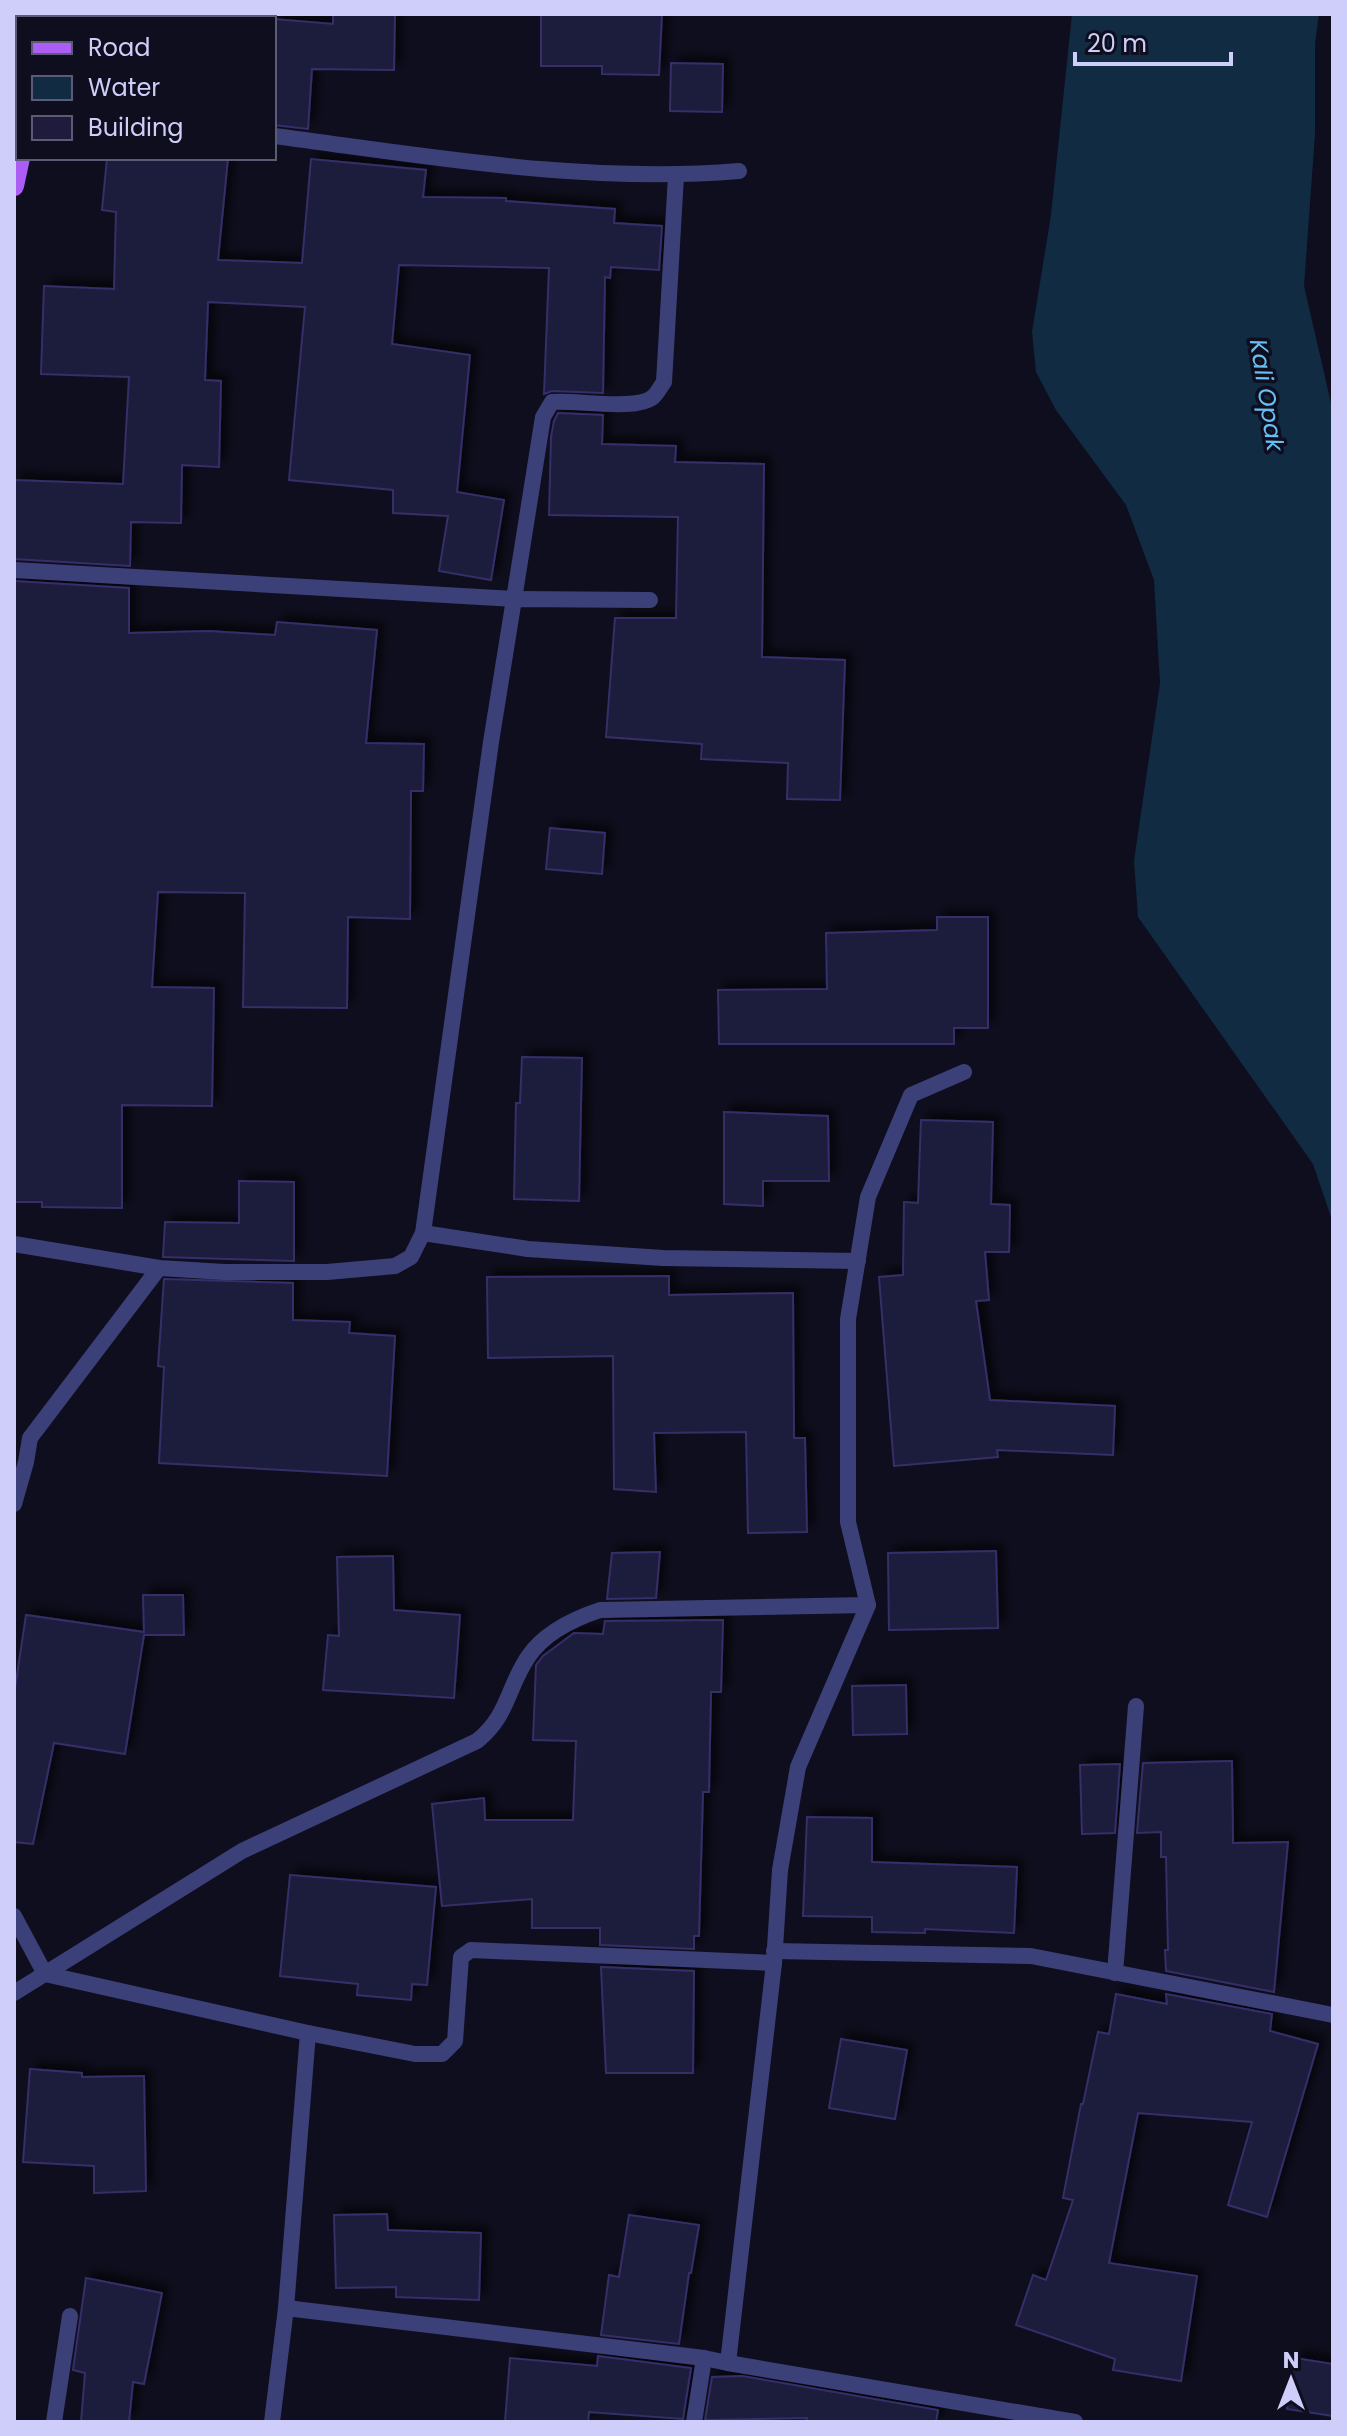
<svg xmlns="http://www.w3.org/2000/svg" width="1347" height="2436" viewBox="0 0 1347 2436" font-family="Poppins,sans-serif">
<defs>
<filter id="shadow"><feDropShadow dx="7" dy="-7" stdDeviation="4" flood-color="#0009"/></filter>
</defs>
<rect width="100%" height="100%" fill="#0f0e1e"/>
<!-- water -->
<path fill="#112b43" d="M 1072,14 L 1319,14 L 1315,43 L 1315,134 L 1304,286 L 1333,412 L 1333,1223 L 1313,1164 L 1138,917 L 1134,861 L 1160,683 L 1154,580 L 1126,505 L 1056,410 L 1036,372 L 1032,332 L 1051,215 Z"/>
<!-- building -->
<g fill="#1e1b3d" stroke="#342f68" stroke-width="2" filter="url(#shadow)">
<path d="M 333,14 L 395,14 L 394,70 L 312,69 L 308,129 L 274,125 L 274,19 L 333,24 Z"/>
<path d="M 541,14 L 662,14 L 659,75 L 602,74 L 602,66 L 541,66 Z"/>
<path d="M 671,63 L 723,64 L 722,112 L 670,111 Z"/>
<path d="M 107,158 L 228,158 L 218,260 L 302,263 L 311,159 L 426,170 L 423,197 L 506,198 L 506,201 L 615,209 L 614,223 L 662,226 L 659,270 L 611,267 L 610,278 L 605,277 L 603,393 L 552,391 L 544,394 L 549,268 L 399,265 L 392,344 L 470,355 L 457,492 L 504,500 L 491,580 L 439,571 L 448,516 L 393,513 L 393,490 L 289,480 L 305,307 L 208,302 L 205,380 L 221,381 L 219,467 L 182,465 L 181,523 L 131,522 L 130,566 L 14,559 L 14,480 L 123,484 L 129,377 L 41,374 L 44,286 L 114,289 L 116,212 L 102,210 Z"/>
<path d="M 558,413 L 603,415 L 602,444 L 676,446 L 675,462 L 764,464 L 762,657 L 845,660 L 840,800 L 787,799 L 788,763 L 701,759 L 702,744 L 606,737 L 615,618 L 676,618 L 678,517 L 549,515 L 551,437 L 554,421 Z"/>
<path d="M 14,581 L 129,588 L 129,633 L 208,631 L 275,635 L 277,622 L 377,630 L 366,743 L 424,744 L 423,791 L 411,791 L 410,919 L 348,917 L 347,1008 L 243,1007 L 245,893 L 158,892 L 152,987 L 214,988 L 212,1106 L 122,1105 L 122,1208 L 42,1207 L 42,1202 L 14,1202 Z"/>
<path d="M 550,828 L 605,833 L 602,874 L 546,869 Z"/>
<path d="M 937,917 L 988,917 L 988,1028 L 954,1028 L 954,1044 L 719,1044 L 718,990 L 827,989 L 826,933 L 937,930 Z"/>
<path d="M 522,1057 L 582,1058 L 579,1201 L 514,1199 L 516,1103 L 520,1103 Z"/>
<path d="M 724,1112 L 828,1116 L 829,1181 L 763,1181 L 763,1206 L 724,1204 Z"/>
<path d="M 921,1120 L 993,1122 L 991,1204 L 1010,1205 L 1009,1252 L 985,1252 L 989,1300 L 976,1301 L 990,1400 L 1115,1406 L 1113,1455 L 997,1450 L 998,1457 L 894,1466 L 879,1277 L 903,1275 L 904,1202 L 918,1203 Z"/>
<path d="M 239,1181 L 294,1182 L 294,1261 L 163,1257 L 165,1222 L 239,1223 Z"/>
<path d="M 669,1276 L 669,1295 L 793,1293 L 794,1438 L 805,1438 L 807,1532 L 748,1533 L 746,1432 L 654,1433 L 656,1492 L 614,1489 L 613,1356 L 488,1358 L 487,1277 Z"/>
<path d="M 164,1279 L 293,1283 L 293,1320 L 350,1322 L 349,1333 L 395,1336 L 387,1476 L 159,1463 L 164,1367 L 158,1366 Z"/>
<path d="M 996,1551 L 998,1628 L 889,1630 L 888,1553 Z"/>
<path d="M 660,1552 L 656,1598 L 607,1599 L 612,1553 Z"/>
<path d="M 393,1556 L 394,1610 L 460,1615 L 454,1698 L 323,1690 L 328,1635 L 339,1636 L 337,1557 Z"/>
<path d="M 143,1595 L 183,1595 L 184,1635 L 144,1635 L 125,1754 L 54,1743 L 33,1844 L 14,1842 L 14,1695 L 26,1615 L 144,1632 Z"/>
<path d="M 723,1620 L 721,1692 L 711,1692 L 709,1792 L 703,1792 L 699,1936 L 694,1936 L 694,1949 L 600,1945 L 600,1928 L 532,1928 L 532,1899 L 442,1906 L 432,1804 L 484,1798 L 485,1820 L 573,1820 L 576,1741 L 533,1740 L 536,1665 L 543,1656 L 574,1633 L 603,1634 L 605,1621 Z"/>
<path d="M 906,1685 L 907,1734 L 853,1735 L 852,1686 Z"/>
<path d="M 1232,1761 L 1233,1843 L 1288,1842 L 1274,1992 L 1166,1971 L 1165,1950 L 1168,1950 L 1166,1857 L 1161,1857 L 1161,1832 L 1137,1833 L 1143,1763 Z"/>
<path d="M 1120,1764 L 1115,1833 L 1082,1834 L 1080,1765 Z"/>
<path d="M 807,1817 L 872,1818 L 872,1862 L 1017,1867 L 1014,1933 L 925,1929 L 925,1933 L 872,1932 L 872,1917 L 803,1916 Z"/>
<path d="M 290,1875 L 436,1887 L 427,1985 L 412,1984 L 411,2000 L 357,1995 L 358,1984 L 280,1976 Z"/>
<path d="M 601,1967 L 694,1971 L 693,2073 L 606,2073 Z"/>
<path d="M 1116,1994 L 1167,2004 L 1166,1994 L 1272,2014 L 1270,2031 L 1318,2044 L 1267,2217 L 1228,2205 L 1252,2122 L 1138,2113 L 1109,2263 L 1197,2276 L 1181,2381 L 1113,2370 L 1115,2359 L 1016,2325 L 1033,2275 L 1046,2280 L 1073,2200 L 1063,2198 L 1081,2104 L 1083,2104 L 1098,2032 L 1109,2034 Z"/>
<path d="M 841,2039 L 907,2050 L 895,2119 L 829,2108 Z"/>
<path d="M 30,2069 L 82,2073 L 82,2077 L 144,2076 L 146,2191 L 94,2193 L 94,2166 L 23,2162 Z"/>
<path d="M 387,2214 L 388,2230 L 481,2233 L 479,2300 L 396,2297 L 396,2287 L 336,2288 L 334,2215 Z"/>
<path d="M 629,2215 L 699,2225 L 691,2273 L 689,2273 L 679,2344 L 601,2335 L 609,2275 L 619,2277 Z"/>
<path d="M 86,2278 L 162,2293 L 144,2384 L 133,2382 L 129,2422 L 81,2422 L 85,2373 L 73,2370 Z"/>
<path d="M 598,2356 L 691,2368 L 683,2419 L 589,2412 L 588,2422 L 505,2422 L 510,2358 L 597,2366 Z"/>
<path d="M 1295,2358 L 1333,2364 L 1333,2416 L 1287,2409 Z"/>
<path d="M 742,2376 L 938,2410 L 936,2422 L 806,2422 L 807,2418 L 705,2420 L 712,2377 Z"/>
</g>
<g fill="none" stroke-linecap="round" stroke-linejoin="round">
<!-- minor -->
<g stroke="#3c4079" stroke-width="16">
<path d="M 274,136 C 428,156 583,184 739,171"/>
<path d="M 14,570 L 514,599 L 543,417 L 552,402 C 576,400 637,411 653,397 C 657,394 661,386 664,382 L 676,176"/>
<path d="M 423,1233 L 528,1249 L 663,1258 L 858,1261"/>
<path d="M 14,1244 L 159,1268 L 224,1272 L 327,1272 L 395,1266 L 411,1257 L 423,1233 L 491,742 L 514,599 L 650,600"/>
<path d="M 14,1504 L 26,1462 L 30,1438 L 159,1268"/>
<path d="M 14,1916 L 45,1974 L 308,2033 L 415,2054 L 442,2054 L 455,2041 L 461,1957 L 471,1950 L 774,1963 L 780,1870 L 798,1767 L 868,1605 L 848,1522 L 848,1319 L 868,1197 L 911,1095 L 964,1072"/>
<path d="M 774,1951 L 1031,1956 L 1333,2015"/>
<path d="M 1115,1973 L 1136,1706"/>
<path d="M 14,1993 L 242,1851 L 477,1741 C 509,1715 507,1688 528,1657 C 544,1633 573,1619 600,1610 L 868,1605"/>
<path d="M 286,2308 L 704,2358"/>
<path d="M 728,2363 L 1075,2422"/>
<path d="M 54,2422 L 70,2316"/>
<path d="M 272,2422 L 286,2308 L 308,2033"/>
<path d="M 694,2422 L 704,2358 L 728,2363 L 774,1963"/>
</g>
<!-- primary -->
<g stroke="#ac5df3" stroke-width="20">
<path d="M 51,18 L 52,14"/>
<path d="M 14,186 L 20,158"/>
</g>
</g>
<g text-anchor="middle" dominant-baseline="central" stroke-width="7" stroke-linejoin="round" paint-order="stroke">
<!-- water labels -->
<g font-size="24" font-style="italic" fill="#64c0f4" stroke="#0f0e1e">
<text transform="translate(1267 395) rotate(81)">Kali Opak</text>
</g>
</g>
<!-- border -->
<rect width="1347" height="2436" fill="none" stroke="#cfcefb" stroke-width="32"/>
<!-- legend -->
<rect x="16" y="16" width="260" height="144" fill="#0f0e1e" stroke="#5c5b76" stroke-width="2"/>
<rect x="32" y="42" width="40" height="12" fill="#ac5df3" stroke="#5c5b76" stroke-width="2"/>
<text x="88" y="56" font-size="24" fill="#cfcefb">Road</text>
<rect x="32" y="76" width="40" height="24" fill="#112b43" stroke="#5c5b76" stroke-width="2"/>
<text x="88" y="96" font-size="24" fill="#cfcefb">Water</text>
<rect x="32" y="116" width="40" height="24" fill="#1e1b3d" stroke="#5c5b76" stroke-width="2"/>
<text x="88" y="136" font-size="24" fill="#cfcefb">Building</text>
<!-- north arrow -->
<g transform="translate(1291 2380)" stroke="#0f0e1e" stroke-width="6" paint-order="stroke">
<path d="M0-6L14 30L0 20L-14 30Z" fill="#cfcefb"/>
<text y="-12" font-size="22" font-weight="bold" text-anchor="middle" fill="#cfcefb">N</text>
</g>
<!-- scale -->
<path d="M1075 52v12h156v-12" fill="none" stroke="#cfcefb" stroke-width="4"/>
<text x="1087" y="52" font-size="24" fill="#cfcefb" stroke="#0f0e1e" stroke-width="6" paint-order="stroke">20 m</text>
</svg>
